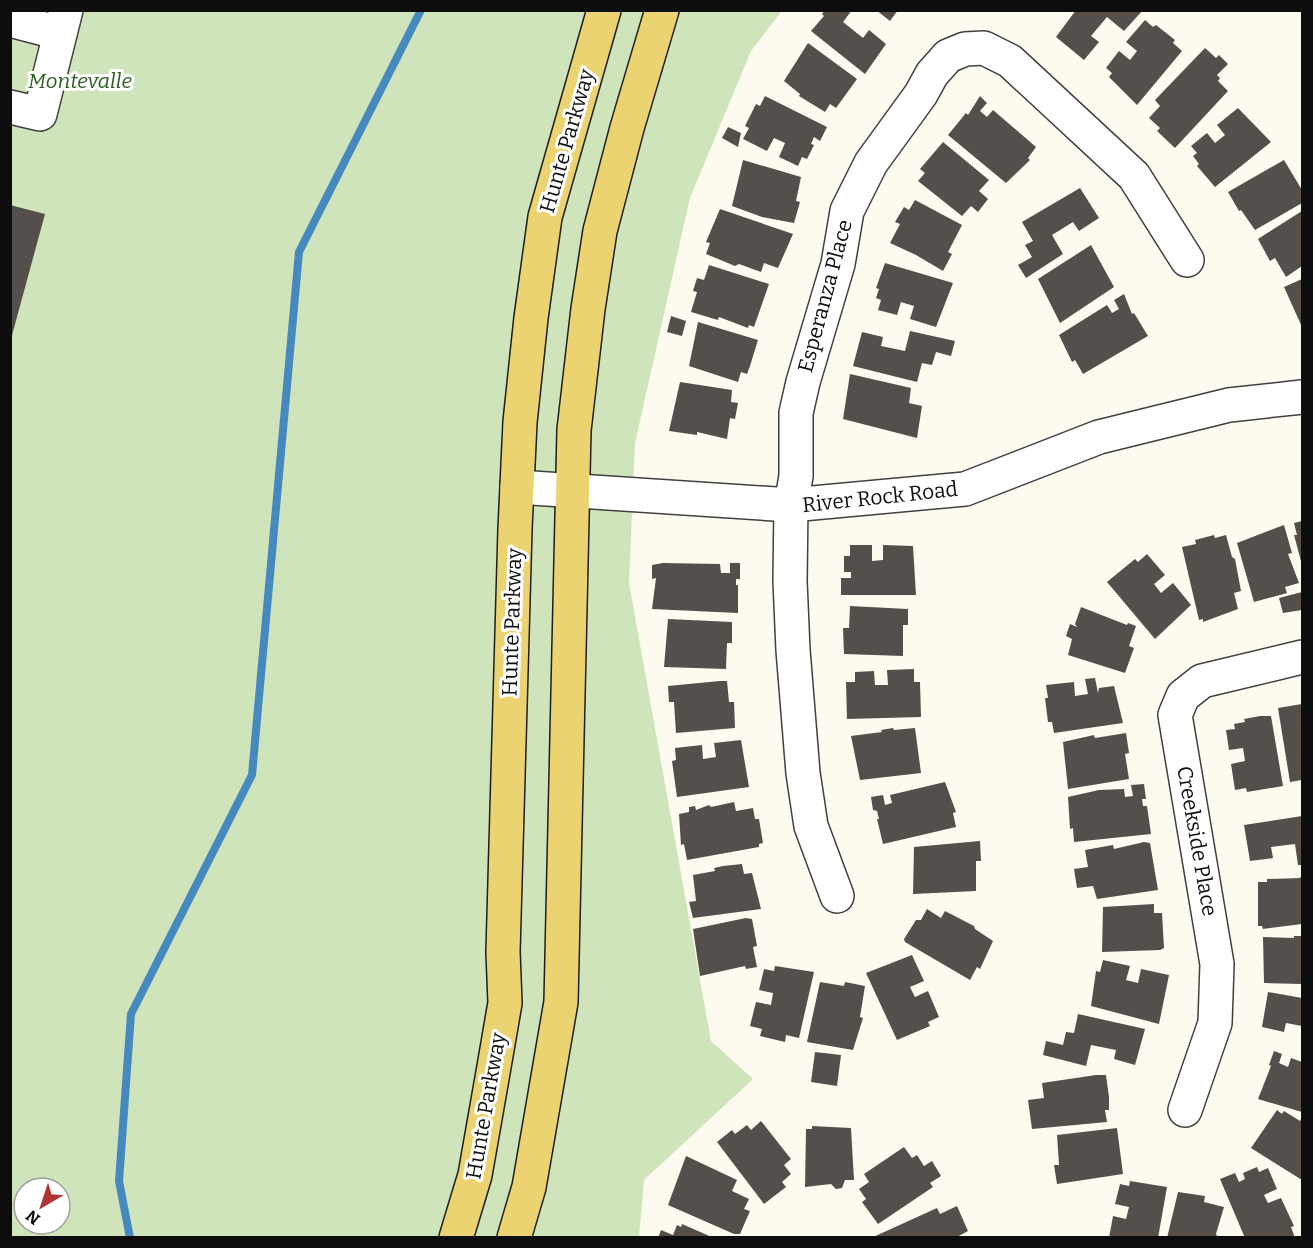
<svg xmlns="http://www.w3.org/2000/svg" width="1313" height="1248" viewBox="0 0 1313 1248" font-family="Bitter,serif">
<rect width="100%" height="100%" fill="#fdfbef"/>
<!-- green -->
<path fill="#cfe4bb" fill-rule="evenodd" d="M 10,11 L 782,11 L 751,51 L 690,198 L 635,443 L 629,583 L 711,1041 L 753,1079 L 644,1180 L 639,1237 L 11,1237 ZM 24,1188 L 60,1188 L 60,1224 L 24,1224 Z"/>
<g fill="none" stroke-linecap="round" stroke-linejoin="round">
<!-- stream -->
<path stroke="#4689bf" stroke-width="8" d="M 130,1238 L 119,1181 L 131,1014 L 252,775 L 299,252 L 421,10"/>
</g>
<!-- building -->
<g fill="#544f4a">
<path d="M 825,10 L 852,10 L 843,22 L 863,38 L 869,30 L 886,44 L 865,74 L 811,31 L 824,16 L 822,14 Z"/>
<path d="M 876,10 L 898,10 L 890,21 Z"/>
<path d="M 1076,10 L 1143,10 L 1124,31 L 1107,17 L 1091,36 L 1099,42 L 1084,60 L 1056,37 Z"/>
<path d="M 1145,20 L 1153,27 L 1156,25 L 1175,40 L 1173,43 L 1182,51 L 1137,105 L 1109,77 L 1112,73 L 1106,68 L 1119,51 L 1130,60 L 1137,51 L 1126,42 Z"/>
<path d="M 808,43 L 857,79 L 836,108 L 830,104 L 825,112 L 799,96 L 800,94 L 784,81 Z"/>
<path d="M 1205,48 L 1216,58 L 1219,55 L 1228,64 L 1217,75 L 1220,78 L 1218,81 L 1228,91 L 1175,148 L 1157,131 L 1160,128 L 1149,118 L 1160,106 L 1155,100 Z"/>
<path d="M 765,96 L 827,127 L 820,141 L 814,137 L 811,144 L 814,145 L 807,159 L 802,157 L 798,166 L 779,157 L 785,143 L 774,138 L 767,151 L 743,139 L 749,128 L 745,126 L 756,104 L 760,106 Z"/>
<path d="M 980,96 L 987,103 L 980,111 L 987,117 L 993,110 L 1036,147 L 1028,158 L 1030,160 L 1006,183 L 948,135 L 966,113 L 968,115 Z"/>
<path d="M 1238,108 L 1271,142 L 1215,187 L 1197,166 L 1199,164 L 1193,156 L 1197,153 L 1191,146 L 1207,133 L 1215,143 L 1225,135 L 1217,125 Z"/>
<path d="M 728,127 L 741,133 L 738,147 L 722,138 Z"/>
<path d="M 943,142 L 989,180 L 979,191 L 988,199 L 978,212 L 971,206 L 962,216 L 918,181 L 925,173 L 920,169 Z"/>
<path d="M 743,160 L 801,177 L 796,201 L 800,202 L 794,223 L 762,217 L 732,206 Z"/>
<path d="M 1284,160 L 1302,190 L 1302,203 L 1255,230 L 1241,210 L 1239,211 L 1228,192 Z"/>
<path d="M 1080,188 L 1099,218 L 1079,231 L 1073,222 L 1052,235 L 1063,254 L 1026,278 L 1018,265 L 1032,257 L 1025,245 L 1033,241 L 1022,222 Z"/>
<path d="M 915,200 L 962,225 L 948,252 L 952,254 L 943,271 L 916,255 L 890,243 L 900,224 L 895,222 L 904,207 L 909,210 Z"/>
<path d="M 10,205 L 45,214 L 11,339 L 10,339 Z"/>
<path d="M 720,209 L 793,234 L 778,268 L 764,263 L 761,272 L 739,264 L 735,266 L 706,254 L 710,243 L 706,242 Z"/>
<path d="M 1302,211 L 1302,266 L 1286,277 L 1275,258 L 1270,261 L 1258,239 Z"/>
<path d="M 1091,245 L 1114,287 L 1060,323 L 1038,279 Z"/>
<path d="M 885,263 L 953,283 L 936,327 L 910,319 L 914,306 L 901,302 L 897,315 L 878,310 L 881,300 L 876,298 L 879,289 L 876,288 Z"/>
<path d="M 709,265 L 769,284 L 754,327 L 749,325 L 748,328 L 719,317 L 718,320 L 691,312 L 697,292 L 693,291 L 697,278 L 704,280 Z"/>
<path d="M 1302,279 L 1302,327 L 1284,287 Z"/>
<path d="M 1124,294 L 1132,314 L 1134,313 L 1148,336 L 1083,374 L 1075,360 L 1072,362 L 1059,335 L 1107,305 L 1112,313 L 1119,309 L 1114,300 Z"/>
<path d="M 671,316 L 686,321 L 682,336 L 667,332 Z"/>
<path d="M 698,322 L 758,340 L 750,366 L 747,374 L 741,372 L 738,382 L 689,366 Z"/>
<path d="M 910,331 L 955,341 L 951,356 L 936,352 L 932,365 L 922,363 L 917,382 L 853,366 L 862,332 L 883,337 L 881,346 L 905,351 Z"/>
<path d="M 850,374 L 911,388 L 909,403 L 922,406 L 917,438 L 843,419 Z"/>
<path d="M 680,382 L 732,390 L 731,402 L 738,403 L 735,419 L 730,418 L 727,439 L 697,432 L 697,435 L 669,431 Z"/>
<path d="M 1302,521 L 1302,565 L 1294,535 L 1297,535 L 1294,523 Z"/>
<path d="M 1284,525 L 1292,553 L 1288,554 L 1299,583 L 1285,587 L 1287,593 L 1254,602 L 1237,543 Z"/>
<path d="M 1214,535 L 1215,538 L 1226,535 L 1232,557 L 1235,559 L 1241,591 L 1234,593 L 1238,609 L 1203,622 L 1203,619 L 1199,620 L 1182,547 L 1196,544 L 1195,540 Z"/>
<path d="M 850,545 L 872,545 L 872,561 L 883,560 L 883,545 L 913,546 L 916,595 L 841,595 L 841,578 L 851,578 L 851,572 L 844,572 L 844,556 L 850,556 Z"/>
<path d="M 1147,554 L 1165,575 L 1154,584 L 1161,593 L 1173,583 L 1191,605 L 1155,639 L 1107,582 L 1135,559 L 1138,562 Z"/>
<path d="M 663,563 L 720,564 L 721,573 L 730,573 L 730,563 L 740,563 L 740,579 L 736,579 L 736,585 L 738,585 L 738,613 L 652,609 L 656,578 L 652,579 L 652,565 Z"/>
<path d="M 1302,592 L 1302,610 L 1283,613 L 1279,598 Z"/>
<path d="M 850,606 L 908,609 L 908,625 L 903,625 L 903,656 L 844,654 L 843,628 L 849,628 Z"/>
<path d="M 1081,607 L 1127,625 L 1128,623 L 1136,626 L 1129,646 L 1134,648 L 1125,673 L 1068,655 L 1072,639 L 1066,636 L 1070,624 L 1077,627 L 1075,624 Z"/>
<path d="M 668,619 L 732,622 L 732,643 L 727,643 L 726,669 L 664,667 Z"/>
<path d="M 914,669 L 914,682 L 920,682 L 921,717 L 847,719 L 846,682 L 855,682 L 855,672 L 874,671 L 875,685 L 888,685 L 887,670 Z"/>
<path d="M 1095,678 L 1098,693 L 1099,688 L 1114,686 L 1123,723 L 1054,733 L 1052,722 L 1048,722 L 1045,698 L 1048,698 L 1046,685 L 1074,682 L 1075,696 L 1088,694 L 1085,679 Z"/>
<path d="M 720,681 L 727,681 L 729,702 L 734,702 L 735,728 L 676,733 L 674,702 L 669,702 L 668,686 Z"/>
<path d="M 1302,704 L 1302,780 L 1290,782 L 1278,708 Z"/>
<path d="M 1260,716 L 1271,716 L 1283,786 L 1247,792 L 1246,788 L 1235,790 L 1231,764 L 1245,761 L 1243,748 L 1229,750 L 1226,730 L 1235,729 L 1234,724 L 1245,722 L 1244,719 Z"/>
<path d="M 893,728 L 894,730 L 915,728 L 921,773 L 860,780 L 851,736 L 882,732 L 881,730 Z"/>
<path d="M 1126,733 L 1129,753 L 1125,754 L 1129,779 L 1068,789 L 1063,742 L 1094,735 L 1095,738 Z"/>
<path d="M 741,740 L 749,787 L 677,797 L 672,761 L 676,760 L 675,748 L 702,745 L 703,759 L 716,757 L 714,743 Z"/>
<path d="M 945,782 L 956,812 L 953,813 L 956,827 L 883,844 L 877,819 L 879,819 L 877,811 L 873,810 L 871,797 L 883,795 L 885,805 L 892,803 L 890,795 Z"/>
<path d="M 1144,784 L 1146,799 L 1142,799 L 1143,806 L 1147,806 L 1151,834 L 1074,842 L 1073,828 L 1070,829 L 1068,797 L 1099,790 L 1124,789 L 1125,797 L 1133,796 L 1131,785 Z"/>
<path d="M 734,802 L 736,811 L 753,808 L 755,819 L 759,819 L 763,843 L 759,844 L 759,847 L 687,860 L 684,844 L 681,845 L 679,814 L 689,812 L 689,807 L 695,806 L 696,810 L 709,805 L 711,807 Z"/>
<path d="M 1302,816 L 1302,865 L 1298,865 L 1295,844 L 1271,847 L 1273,858 L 1250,861 L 1244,825 Z"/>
<path d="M 980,841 L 981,861 L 976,861 L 976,891 L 913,894 L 914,847 Z"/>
<path d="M 1144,842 L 1150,843 L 1158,890 L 1097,899 L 1093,886 L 1077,888 L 1074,869 L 1088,867 L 1085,850 L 1113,845 L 1114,849 Z"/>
<path d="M 742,864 L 744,874 L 752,873 L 761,909 L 693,918 L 689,902 L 696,901 L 693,875 L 715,871 L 714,868 L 723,866 Z"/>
<path d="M 1302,875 L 1302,924 L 1263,929 L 1262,926 L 1258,926 L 1258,882 L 1267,882 L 1267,879 L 1300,878 Z"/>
<path d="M 1154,904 L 1154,913 L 1162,913 L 1164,948 L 1160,950 L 1102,952 L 1103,907 Z"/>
<path d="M 927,909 L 941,918 L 945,911 L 974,926 L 975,929 L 993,941 L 980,969 L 977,967 L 970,980 L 905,942 L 904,939 L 916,920 L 921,920 Z"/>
<path d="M 746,918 L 752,919 L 757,946 L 753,947 L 757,967 L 746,969 L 745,966 L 700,976 L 693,929 Z"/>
<path d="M 1294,936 L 1302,936 L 1302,984 L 1264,983 L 1263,937 L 1294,938 Z"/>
<path d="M 912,955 L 924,981 L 910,987 L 915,997 L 928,991 L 939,1017 L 928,1022 L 930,1026 L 897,1040 L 866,973 Z"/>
<path d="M 1103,960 L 1130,966 L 1126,980 L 1138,983 L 1141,969 L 1169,975 L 1159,1024 L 1091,1006 L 1096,971 L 1100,972 Z"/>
<path d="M 775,966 L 814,972 L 799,1038 L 786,1035 L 785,1042 L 760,1036 L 762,1029 L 750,1026 L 756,1002 L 771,1005 L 773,993 L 759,990 L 764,969 L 774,971 Z"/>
<path d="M 820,982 L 844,986 L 845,982 L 865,986 L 860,1017 L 863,1018 L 853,1050 L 807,1042 Z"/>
<path d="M 1268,992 L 1302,998 L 1302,1026 L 1286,1023 L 1284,1032 L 1262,1027 Z"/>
<path d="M 1078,1014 L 1145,1029 L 1135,1065 L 1114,1059 L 1116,1050 L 1091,1045 L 1086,1066 L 1043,1055 L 1046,1041 L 1063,1045 L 1066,1032 L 1074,1033 Z"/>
<path d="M 1274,1051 L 1282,1054 L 1279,1063 L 1288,1067 L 1291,1058 L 1302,1062 L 1302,1112 L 1258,1099 L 1271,1066 L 1269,1065 Z"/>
<path d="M 815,1052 L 841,1055 L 837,1086 L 811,1082 Z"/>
<path d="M 1096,1075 L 1106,1075 L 1109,1097 L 1109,1110 L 1105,1110 L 1107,1122 L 1032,1129 L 1028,1100 L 1044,1098 L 1042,1083 Z"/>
<path d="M 1277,1110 L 1282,1114 L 1284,1111 L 1300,1121 L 1302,1117 L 1302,1180 L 1251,1148 Z"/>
<path d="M 761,1121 L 791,1159 L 784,1165 L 791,1174 L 782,1182 L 786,1187 L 764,1204 L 717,1142 L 732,1130 L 735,1134 L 747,1125 L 751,1130 Z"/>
<path d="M 812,1126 L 851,1128 L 854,1180 L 845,1180 L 842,1188 L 836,1189 L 831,1184 L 805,1187 L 806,1129 L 812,1129 Z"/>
<path d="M 1117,1128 L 1123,1174 L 1057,1184 L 1054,1165 L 1059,1165 L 1057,1135 Z"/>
<path d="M 904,1147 L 912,1158 L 917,1155 L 924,1166 L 932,1161 L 941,1176 L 930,1183 L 933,1187 L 878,1224 L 862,1202 L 866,1199 L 859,1189 L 869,1182 L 864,1174 Z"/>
<path d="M 686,1156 L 737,1180 L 732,1191 L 749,1199 L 744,1209 L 750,1211 L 740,1234 L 734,1234 L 668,1205 Z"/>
<path d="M 1257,1167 L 1259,1172 L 1268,1168 L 1277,1189 L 1264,1195 L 1268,1203 L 1281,1198 L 1294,1226 L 1291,1227 L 1295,1238 L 1245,1238 L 1220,1179 L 1235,1173 L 1239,1182 L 1245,1179 L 1243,1173 Z"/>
<path d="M 1130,1181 L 1167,1187 L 1158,1238 L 1109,1238 L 1113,1216 L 1126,1219 L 1129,1207 L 1115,1204 L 1120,1184 L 1129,1186 Z"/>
<path d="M 1178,1192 L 1205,1196 L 1204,1202 L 1224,1207 L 1216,1234 L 1218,1238 L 1167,1238 Z"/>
<path d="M 957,1206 L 968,1231 L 955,1238 L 871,1238 L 937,1208 L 940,1214 Z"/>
<path d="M 682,1224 L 714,1238 L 658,1238 L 661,1230 L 673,1235 L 677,1225 L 681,1227 Z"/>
</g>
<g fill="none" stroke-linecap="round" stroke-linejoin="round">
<defs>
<g id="minor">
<path d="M 10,20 L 60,33"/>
<path d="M 10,107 L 40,114 L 66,10"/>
<path d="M 517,487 L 791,505 L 965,489 L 1099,437 L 1229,405 L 1302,397"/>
<path d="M 837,896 L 811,826 L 803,773 L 793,650 L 790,581 L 791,505 L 796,476 L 796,413 L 803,382 L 838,264 L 847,211 L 871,163 L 921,94 L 932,74 L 948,56 L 965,49 L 984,48 L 1010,61 L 1134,176 L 1187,260"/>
<path d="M 1185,1110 L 1215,1023 L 1217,964 L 1175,715 L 1183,696 L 1202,681 L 1302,657"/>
</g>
<g id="major">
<path d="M 456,1238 L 475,1175 L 495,1061 L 505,1003 L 503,952 L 515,529 L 520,422 L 531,318 L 545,217 L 604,10"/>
<path d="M 514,1238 L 529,1187 L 561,1002 L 574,430 L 588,309 L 600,231 L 627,128 L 662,10"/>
</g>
</defs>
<!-- minor casing -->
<use href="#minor" stroke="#404040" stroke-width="36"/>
<!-- major casing -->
<use href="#major" stroke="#1e1e1e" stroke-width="36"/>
<!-- minor -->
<use href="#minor" stroke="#fff" stroke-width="33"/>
<!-- major -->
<use href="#major" stroke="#ebd371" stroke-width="33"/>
</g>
<g text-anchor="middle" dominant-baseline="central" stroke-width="6" stroke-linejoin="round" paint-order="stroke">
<!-- park labels -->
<g font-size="21" font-style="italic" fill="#2d5e24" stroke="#fff">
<text x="80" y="81">Montevalle</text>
</g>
<!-- street labels -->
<g font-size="21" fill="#0d0d0d" stroke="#fff">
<text transform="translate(567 141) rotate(-74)">Hunte Parkway</text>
<text transform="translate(825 296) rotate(-75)">Esperanza Place</text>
<text transform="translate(880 497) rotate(-6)">River Rock Road</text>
<text transform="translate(512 622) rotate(-88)">Hunte Parkway</text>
<text transform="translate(1197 841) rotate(80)">Creekside Place</text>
<text transform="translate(486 1106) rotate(-80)">Hunte Parkway</text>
</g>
</g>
<!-- border -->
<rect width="1313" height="1248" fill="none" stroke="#0d0d0d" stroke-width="24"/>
<!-- north arrow -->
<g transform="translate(42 1206) rotate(219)"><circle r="28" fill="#ffffff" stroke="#9e9e9e" stroke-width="1.5"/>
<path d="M0-4.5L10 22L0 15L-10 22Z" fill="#af3433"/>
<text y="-9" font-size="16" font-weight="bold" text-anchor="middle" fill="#0d0d0d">N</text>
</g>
</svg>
